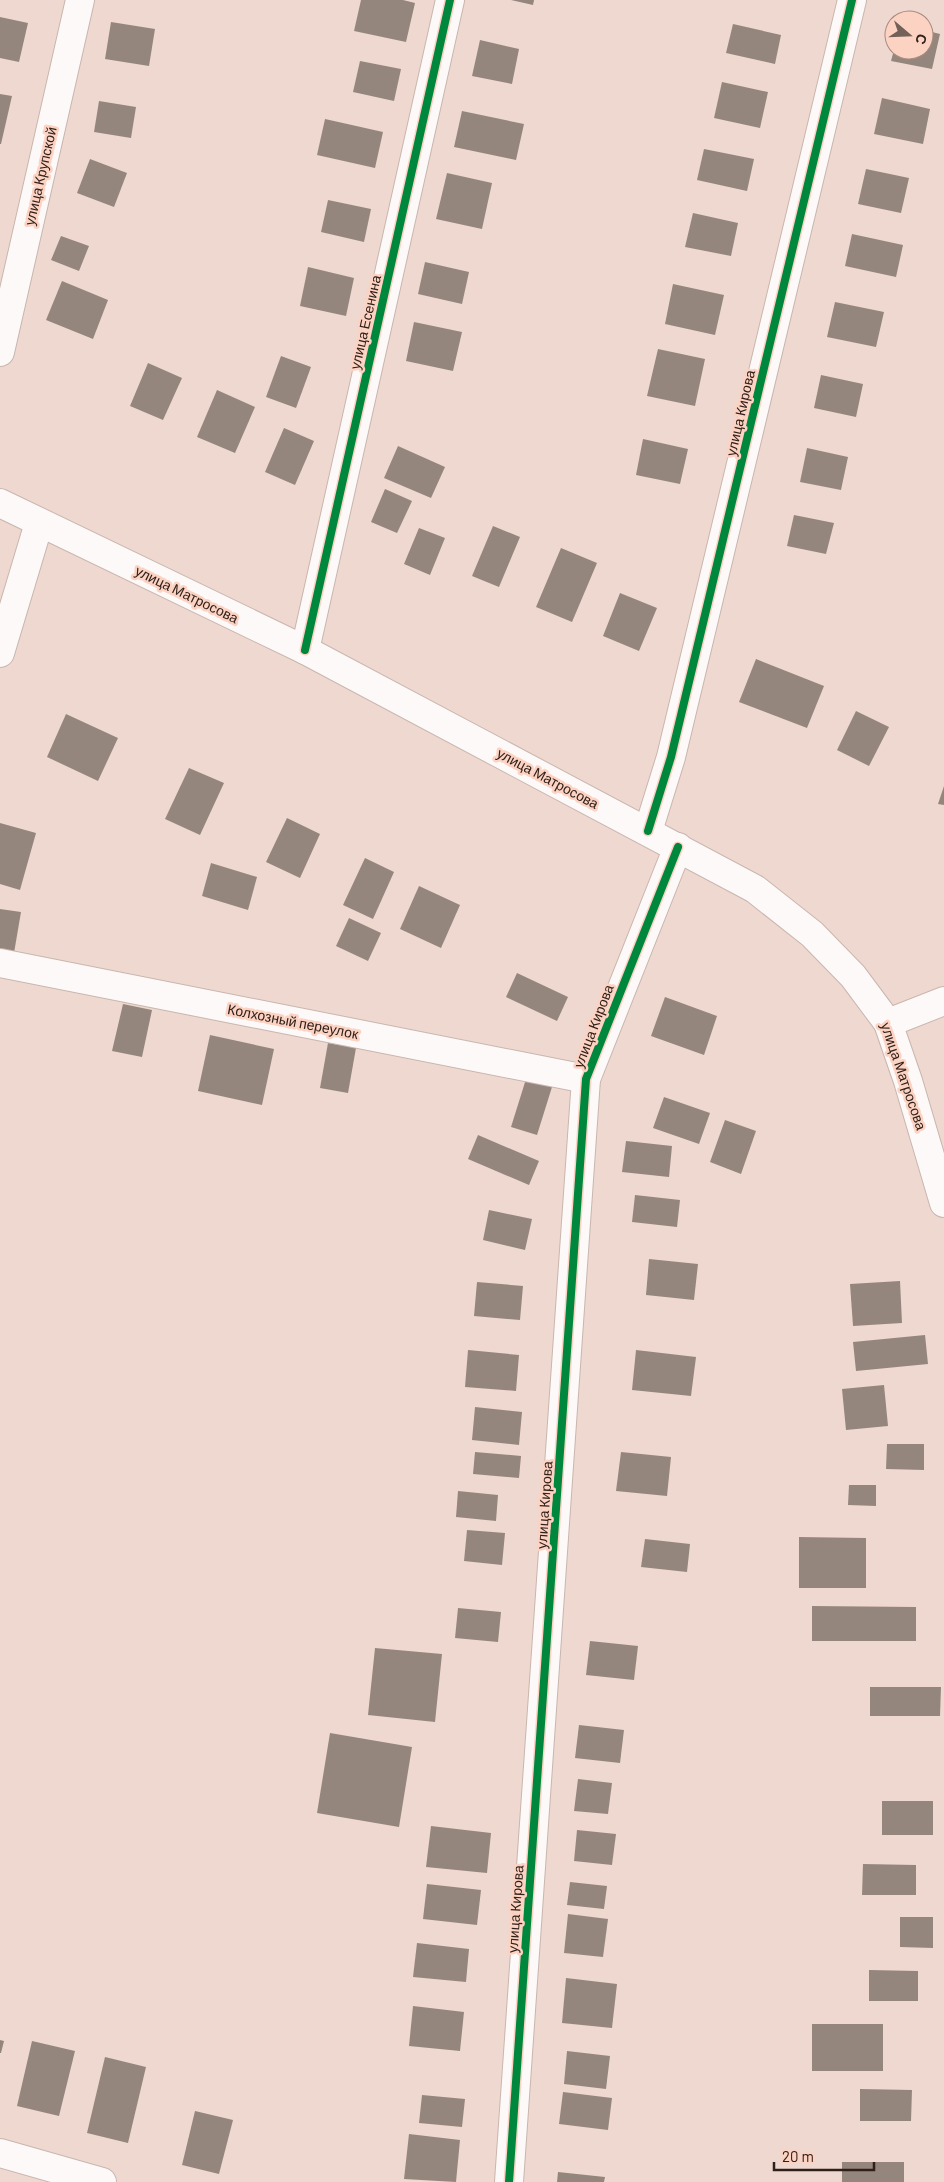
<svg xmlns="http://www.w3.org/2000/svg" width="944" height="2182" viewBox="0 0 944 2182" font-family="Barlow,sans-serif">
<rect width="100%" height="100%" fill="#efd8cf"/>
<!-- building -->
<g fill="#95867d">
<path d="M 361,0 L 403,0 L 415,3 L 406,42 L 354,31 Z"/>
<path d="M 511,0 L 534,0 L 533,5 Z"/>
<path d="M 0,17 L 28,23 L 19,62 L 0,58 Z"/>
<path d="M 111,22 L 155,29 L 149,66 L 105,59 Z"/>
<path d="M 733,24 L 781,35 L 775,64 L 726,53 Z"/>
<path d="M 924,30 L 940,34 L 932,69 L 891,61 L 894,50 L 924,50 Z"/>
<path d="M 480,40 L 519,49 L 512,84 L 472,76 Z"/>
<path d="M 360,61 L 401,69 L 394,101 L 353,92 Z"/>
<path d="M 722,82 L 768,92 L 760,128 L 714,118 Z"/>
<path d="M 0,94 L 12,96 L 1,144 L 0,144 Z"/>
<path d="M 882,98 L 930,109 L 923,144 L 874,134 Z"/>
<path d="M 99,101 L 136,107 L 131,138 L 94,132 Z"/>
<path d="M 462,111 L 524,124 L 516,160 L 454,147 Z"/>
<path d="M 325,119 L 383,132 L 375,168 L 317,155 Z"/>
<path d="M 704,149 L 754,159 L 747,191 L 697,180 Z"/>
<path d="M 90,159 L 127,173 L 114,207 L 77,193 Z"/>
<path d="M 866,169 L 909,178 L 901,213 L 858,204 Z"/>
<path d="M 447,173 L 492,183 L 482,229 L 436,219 Z"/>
<path d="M 328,200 L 371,209 L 364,242 L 321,232 Z"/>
<path d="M 693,213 L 738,223 L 731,256 L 685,247 Z"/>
<path d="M 852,234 L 903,245 L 896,277 L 845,266 Z"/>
<path d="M 61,236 L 89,246 L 79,271 L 51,260 Z"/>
<path d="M 425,262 L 469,272 L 462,304 L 418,294 Z"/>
<path d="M 308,267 L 354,278 L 346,316 L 300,306 Z"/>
<path d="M 62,281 L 108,300 L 93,339 L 46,320 Z"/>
<path d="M 673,284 L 724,295 L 715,335 L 665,324 Z"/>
<path d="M 835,302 L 884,312 L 876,347 L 827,337 Z"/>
<path d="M 414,322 L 462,332 L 453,371 L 406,361 Z"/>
<path d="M 658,349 L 705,359 L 695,406 L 647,396 Z"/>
<path d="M 281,356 L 311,367 L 296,408 L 266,397 Z"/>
<path d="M 148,363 L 182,378 L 163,420 L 130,406 Z"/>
<path d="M 821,375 L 863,384 L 856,417 L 814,408 Z"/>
<path d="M 217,390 L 255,407 L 235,453 L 197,437 Z"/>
<path d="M 284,428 L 314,441 L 295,485 L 265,472 Z"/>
<path d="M 643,439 L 688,449 L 680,484 L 636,475 Z"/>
<path d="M 398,446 L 445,467 L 431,498 L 384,478 Z"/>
<path d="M 807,448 L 848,457 L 841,490 L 800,482 Z"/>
<path d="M 385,489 L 412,501 L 397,533 L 371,522 Z"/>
<path d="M 794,515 L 834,523 L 826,554 L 787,546 Z"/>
<path d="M 493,526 L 520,537 L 499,587 L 472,576 Z"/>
<path d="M 419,528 L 445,538 L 430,575 L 404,564 Z"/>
<path d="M 561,548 L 597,563 L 572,622 L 536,607 Z"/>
<path d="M 620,593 L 657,608 L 639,651 L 603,636 Z"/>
<path d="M 756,659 L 824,686 L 807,728 L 739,702 Z"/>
<path d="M 856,711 L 889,727 L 869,766 L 837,750 Z"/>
<path d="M 66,714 L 118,738 L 98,781 L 47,757 Z"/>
<path d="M 189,768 L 224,783 L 200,835 L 165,819 Z"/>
<path d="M 944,786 L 944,805 L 938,804 Z"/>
<path d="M 287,818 L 320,834 L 300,878 L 266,862 Z"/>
<path d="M 0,823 L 36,833 L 20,890 L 0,884 Z"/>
<path d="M 365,858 L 394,872 L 373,919 L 343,905 Z"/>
<path d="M 211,863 L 257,877 L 248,910 L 202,896 Z"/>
<path d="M 419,886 L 460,905 L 441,948 L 400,929 Z"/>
<path d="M 0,909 L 21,912 L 14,953 L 0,950 Z"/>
<path d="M 349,918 L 381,933 L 368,961 L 336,946 Z"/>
<path d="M 517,973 L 568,997 L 557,1021 L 506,997 Z"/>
<path d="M 665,997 L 717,1016 L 704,1055 L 651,1036 Z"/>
<path d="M 123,1004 L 152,1010 L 142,1057 L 112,1051 Z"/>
<path d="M 210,1035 L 274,1049 L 262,1105 L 198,1091 Z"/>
<path d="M 328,1043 L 356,1048 L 348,1093 L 320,1088 Z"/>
<path d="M 526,1079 L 552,1087 L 537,1135 L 511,1127 Z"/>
<path d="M 664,1097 L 710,1113 L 699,1144 L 653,1128 Z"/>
<path d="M 725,1120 L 756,1131 L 741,1174 L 710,1162 Z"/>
<path d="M 478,1135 L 539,1161 L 529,1185 L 468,1159 Z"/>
<path d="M 626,1141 L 672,1146 L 669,1177 L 622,1172 Z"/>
<path d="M 635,1195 L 680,1200 L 677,1227 L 632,1222 Z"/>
<path d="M 489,1210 L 532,1219 L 525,1250 L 483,1240 Z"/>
<path d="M 649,1259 L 698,1264 L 694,1300 L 646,1295 Z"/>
<path d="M 900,1281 L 902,1323 L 853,1326 L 850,1284 Z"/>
<path d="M 477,1282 L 523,1286 L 520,1320 L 474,1316 Z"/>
<path d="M 925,1335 L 928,1364 L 856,1371 L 853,1342 Z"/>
<path d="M 468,1350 L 519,1355 L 516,1391 L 465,1387 Z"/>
<path d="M 636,1350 L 696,1357 L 691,1396 L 632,1390 Z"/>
<path d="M 884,1385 L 888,1426 L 846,1430 L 842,1389 Z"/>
<path d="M 475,1407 L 522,1412 L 519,1445 L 472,1440 Z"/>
<path d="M 887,1444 L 924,1444 L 924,1470 L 886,1469 Z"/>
<path d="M 475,1452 L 521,1456 L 519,1478 L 473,1474 Z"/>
<path d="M 621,1452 L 671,1457 L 667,1496 L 616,1491 Z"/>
<path d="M 849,1485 L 876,1485 L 876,1506 L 848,1505 Z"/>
<path d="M 458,1491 L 498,1495 L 496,1521 L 456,1517 Z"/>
<path d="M 467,1530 L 505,1533 L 502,1565 L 464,1561 Z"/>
<path d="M 799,1537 L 866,1538 L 866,1588 L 799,1588 Z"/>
<path d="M 645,1539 L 690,1544 L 687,1572 L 641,1567 Z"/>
<path d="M 812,1606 L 916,1607 L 916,1641 L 812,1641 Z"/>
<path d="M 458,1608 L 501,1612 L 498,1642 L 455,1638 Z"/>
<path d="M 590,1641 L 638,1646 L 634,1680 L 586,1675 Z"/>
<path d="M 375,1648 L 442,1654 L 435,1722 L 368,1715 Z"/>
<path d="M 870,1687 L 941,1687 L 940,1716 L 870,1716 Z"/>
<path d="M 579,1725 L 624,1730 L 620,1763 L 575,1758 Z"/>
<path d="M 330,1733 L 412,1747 L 399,1827 L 317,1813 Z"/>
<path d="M 578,1779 L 612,1783 L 608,1814 L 574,1811 Z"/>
<rect x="882" y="1801" width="51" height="34"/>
<path d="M 431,1826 L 491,1833 L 487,1873 L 426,1867 Z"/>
<path d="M 577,1830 L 616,1834 L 612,1865 L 574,1861 Z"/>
<path d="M 863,1864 L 916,1865 L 916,1895 L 862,1895 Z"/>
<path d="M 570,1882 L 607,1886 L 604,1909 L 567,1905 Z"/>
<path d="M 427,1884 L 481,1890 L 477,1925 L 423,1919 Z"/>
<path d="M 568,1914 L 608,1919 L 603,1957 L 564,1953 Z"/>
<path d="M 900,1917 L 933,1917 L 933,1948 L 900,1947 Z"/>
<path d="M 417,1943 L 469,1949 L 466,1982 L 413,1977 Z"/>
<path d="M 869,1970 L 918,1971 L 918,2001 L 869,2001 Z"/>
<path d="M 566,1978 L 617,1984 L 612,2028 L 562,2023 Z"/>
<path d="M 413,2006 L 464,2012 L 460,2051 L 409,2046 Z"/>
<rect x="812" y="2024" width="71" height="47"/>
<path d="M 0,2040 L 4,2041 L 1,2053 L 0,2053 Z"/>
<path d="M 32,2041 L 75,2051 L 59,2116 L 17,2106 Z"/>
<path d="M 567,2051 L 610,2056 L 606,2089 L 564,2084 Z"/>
<path d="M 105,2057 L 146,2067 L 128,2143 L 87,2133 Z"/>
<path d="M 860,2089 L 912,2090 L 911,2121 L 860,2121 Z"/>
<path d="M 563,2092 L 612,2098 L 608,2130 L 559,2124 Z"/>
<path d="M 422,2095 L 465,2099 L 462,2127 L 419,2123 Z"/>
<path d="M 195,2111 L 233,2120 L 219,2174 L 182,2165 Z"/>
<path d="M 409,2134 L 460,2140 L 456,2182 L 404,2179 Z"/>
<rect x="842" y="2162" width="62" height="20"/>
<path d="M 558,2172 L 605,2177 L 604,2182 L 557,2182 Z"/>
</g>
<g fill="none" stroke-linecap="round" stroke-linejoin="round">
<defs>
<g id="minor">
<path d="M 0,352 L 80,0"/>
<path d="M 305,650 L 450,0"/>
<path d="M 0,653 L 39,523"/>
<path d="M 648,831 L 671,757 L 852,0"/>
<path d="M 0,963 L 586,1079"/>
<path d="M 888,1023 L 944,1001"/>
<path d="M 0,2153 L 102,2182"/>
<path d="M 509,2182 L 586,1079 L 678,847"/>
</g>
<path id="major" d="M 0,503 L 305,650 L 755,889 L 812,934 L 853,976 L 888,1023 L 908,1081 L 944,1203"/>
</defs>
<!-- minor casing -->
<use href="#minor" stroke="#c8b6af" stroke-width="30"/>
<!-- major casing -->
<use href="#major" stroke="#c8b6af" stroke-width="30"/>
<!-- minor -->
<use href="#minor" stroke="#fdf9f8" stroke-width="28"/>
<!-- major -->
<use href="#major" stroke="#fdf9f8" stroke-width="28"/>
<defs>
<g id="cycleway">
<path d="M 305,650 L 450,0"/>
<path d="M 648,831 L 671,757 L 852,0"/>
<path d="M 509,2182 L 586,1079 L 678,847"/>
</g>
</defs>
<!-- cycleway casing -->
<use href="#cycleway" stroke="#fcd2c2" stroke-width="11"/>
<!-- cycleway -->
<use href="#cycleway" stroke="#00873e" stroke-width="8"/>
</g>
<g text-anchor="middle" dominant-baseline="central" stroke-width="5" stroke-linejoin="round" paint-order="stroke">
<!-- street labels -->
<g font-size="14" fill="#2f201a" stroke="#fcd2c2">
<text transform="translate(40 176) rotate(-77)">улица Крупской</text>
<text transform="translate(365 322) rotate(-77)">улица Есенина</text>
<text transform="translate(740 413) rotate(-77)">улица Кирова</text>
<text transform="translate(187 594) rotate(26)">улица Матросова</text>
<text transform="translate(548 778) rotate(28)">улица Матросова</text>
<text transform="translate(293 1021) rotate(11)">Колхозный переулок</text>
<text transform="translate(593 1026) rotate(-69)">улица Кирова</text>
<text transform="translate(904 1076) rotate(71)">улица Матросова</text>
<text transform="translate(544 1505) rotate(-86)">улица Кирова</text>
<text transform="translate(515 1909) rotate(-86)">улица Кирова</text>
</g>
</g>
<!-- north arrow -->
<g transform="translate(909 35) rotate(109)"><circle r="24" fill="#fcd2c2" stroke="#aa8b7f"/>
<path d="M0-4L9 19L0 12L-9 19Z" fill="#726059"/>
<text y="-8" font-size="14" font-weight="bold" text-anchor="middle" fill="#2f201a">С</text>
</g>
<!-- scale -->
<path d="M774 2162v8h100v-8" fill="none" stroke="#2f201a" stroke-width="2.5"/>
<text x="782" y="2162" font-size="15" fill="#2f201a" stroke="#fcd2c2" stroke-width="4" paint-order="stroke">20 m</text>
</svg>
